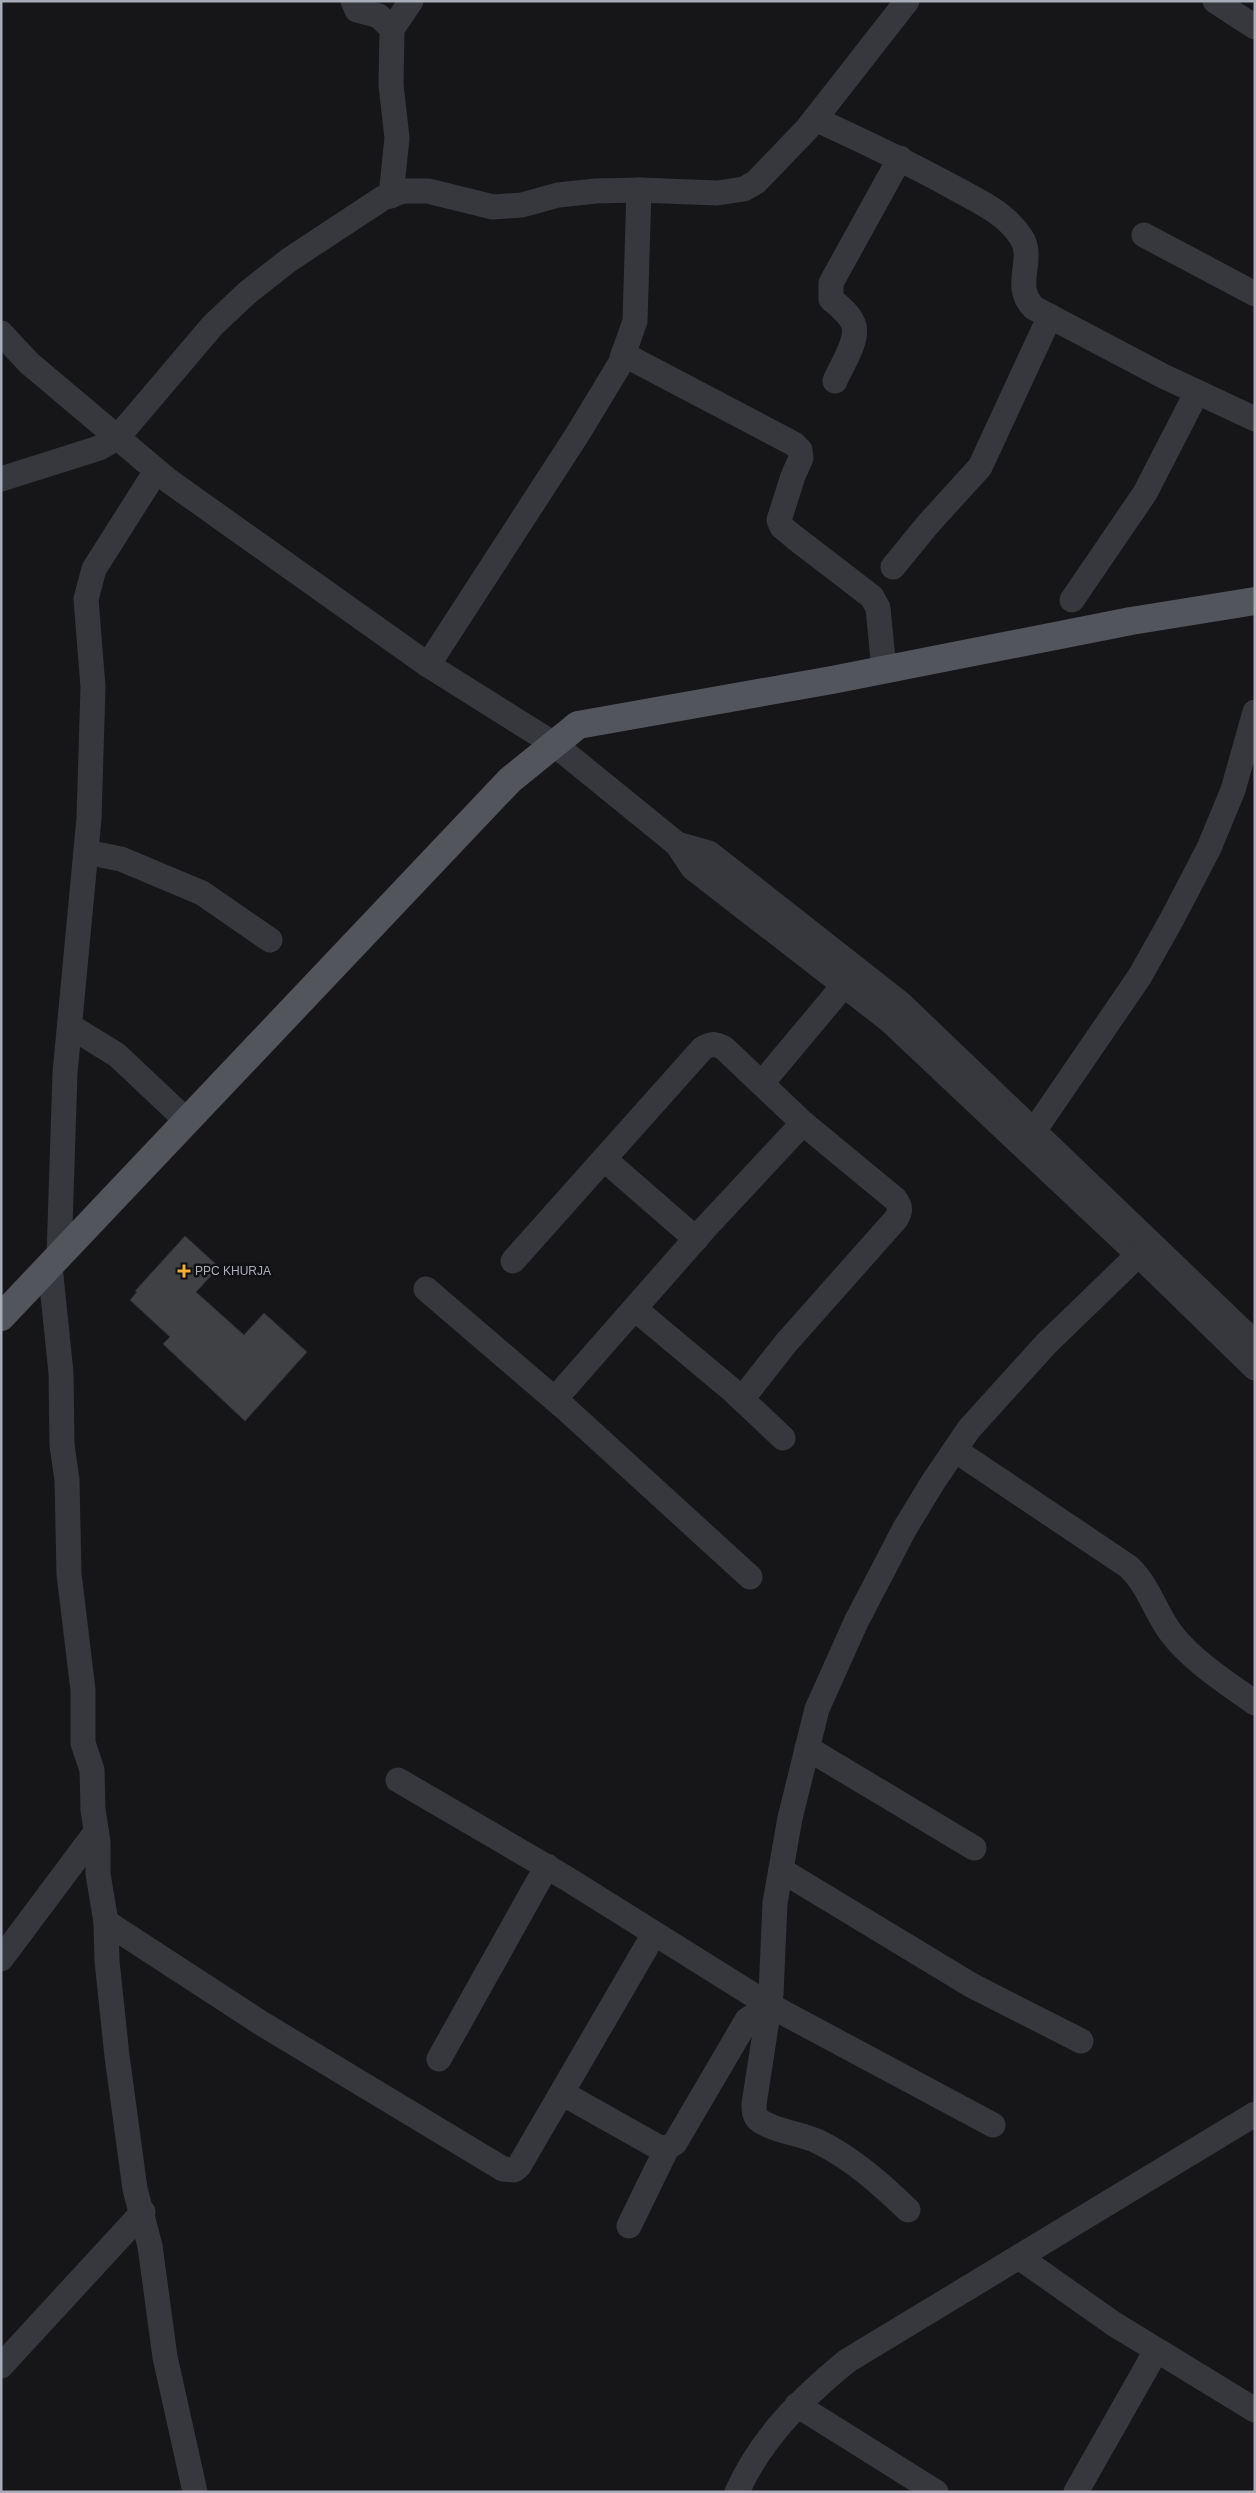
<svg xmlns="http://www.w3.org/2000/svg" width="1256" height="2493" viewBox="0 0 1256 2493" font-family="Arial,sans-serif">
<rect width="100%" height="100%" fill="#161618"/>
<!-- building -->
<path fill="#404145" stroke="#303034" d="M 185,1236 L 219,1267 L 196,1292 L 244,1335 L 264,1313 L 307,1352 L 245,1421 L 163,1344 L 170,1337 L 130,1300 L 137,1292 L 135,1291 Z"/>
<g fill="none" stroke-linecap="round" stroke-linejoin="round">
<!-- minor -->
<g stroke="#37383d" stroke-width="25">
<path d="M 353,1 L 357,10 L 379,16 L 392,29 L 391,85 L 397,138 L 391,196"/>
<path d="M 1215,1 L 1255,27"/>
<path d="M 392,29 L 411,1"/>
<path d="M 815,119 C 861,140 907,162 951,186 C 976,200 1005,212 1021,237 C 1036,259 1011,286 1034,308 L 1163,376 L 1255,419"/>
<path d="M 1144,235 L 1255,294"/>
<path d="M 1,333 L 29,363 L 169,481 L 428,665 L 554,744 L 677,844 L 693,868 L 889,1020 L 1146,1262 L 1255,1368"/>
<path d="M 623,354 L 794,444 L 800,450 L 801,458 L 793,476 L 779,520 L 782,527 L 794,537 L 872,597 L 878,608 L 884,670"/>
<path d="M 835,381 C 841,366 858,342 854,326 C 851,315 839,306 831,299 L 831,283 L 900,158"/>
<path d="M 1,479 L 99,448 L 117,438 L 213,325 L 247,293 L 289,260 L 383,198 L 404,191 L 428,191 L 493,207 L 522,205 L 558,195 L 596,191 L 639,190 L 717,193 L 744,189 L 756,182 L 807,129 L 907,1"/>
<path d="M 893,567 L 929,523 L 980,467 L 1050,316"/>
<path d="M 1072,600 L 1145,493 L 1197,392"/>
<path d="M 428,665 L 577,435 L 620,364 L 635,321 L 639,190"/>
<path d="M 677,844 L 709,853 L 900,1003 L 1255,1343"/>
<path d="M 86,852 L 121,859 L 202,893 L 270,940"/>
<path d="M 70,1026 L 117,1055 L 187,1121"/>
<path d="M 762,1083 L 844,985"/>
<path d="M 1034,1131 L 1140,976 L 1172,919 L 1209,848 L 1233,790 L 1255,712"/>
<path d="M 604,1159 L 696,1239"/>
<path d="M 59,1256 L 65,1073 L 89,818 L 93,687 L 86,599 L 94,569 L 156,471"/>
<path d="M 513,1261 L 702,1049 C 711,1043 716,1043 725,1049 L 803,1123 L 895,1199 C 901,1207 901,1211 896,1219 L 786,1343 L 742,1399"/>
<path d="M 50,1266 L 61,1373 L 62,1445 L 67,1480 L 69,1574 L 83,1690 L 83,1743 L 92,1770 L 93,1810 L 98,1842 L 98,1874 L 106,1922 L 107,1961 L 117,2056 L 135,2189 L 150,2246 L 165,2357 L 195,2492"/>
<path d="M 426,1289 L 566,1409 L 750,1577"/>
<path d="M 635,1309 L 732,1390 L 783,1438"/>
<path d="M 555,1399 L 706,1227 L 803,1123"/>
<path d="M 955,1450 L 1129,1567 C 1149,1586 1155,1612 1171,1633 C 1191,1660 1227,1683 1255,1703"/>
<path d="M 807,1748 L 974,1848"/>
<path d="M 398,1780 L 566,1878 L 769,2005 L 993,2125"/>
<path d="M 781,1870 L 971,1985 L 1081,2041"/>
<path d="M 106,1922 L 261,2023 L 503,2169 L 514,2170 L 519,2166 L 654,1934"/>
<path d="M 1,1959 L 96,1832"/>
<path d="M 439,2059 L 547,1866"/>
<path d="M 562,2093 L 658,2147 L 667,2148 L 675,2143 L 747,2020 L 753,2016 L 768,2014"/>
<path d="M 908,2210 C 881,2184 853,2159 819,2142 C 800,2133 777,2132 760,2121 C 754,2117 754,2110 754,2104 L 771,1994 L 775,1903 L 790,1818 L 817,1709 L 856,1622 L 905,1528 L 933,1482 L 969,1429 L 1046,1344 L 1138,1255"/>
<path d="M 629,2226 L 667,2148"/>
<path d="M 1019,2257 L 1114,2324 L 1255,2410"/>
<path d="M 1,2366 L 143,2212"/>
<path d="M 797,2405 L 936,2492"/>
<path d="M 737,2492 C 761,2438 802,2398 847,2361 L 1255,2114"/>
<path d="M 1076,2492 L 1156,2351"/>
</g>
<!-- major -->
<path stroke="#53555c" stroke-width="28" d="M 1,1317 L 510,780 L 578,725 L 832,680 L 1131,621 L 1255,601"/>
</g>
<!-- markers -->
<path fill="#f2b134" stroke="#111113" stroke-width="2" d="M181.5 1263.5h5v5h5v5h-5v5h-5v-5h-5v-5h5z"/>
<g text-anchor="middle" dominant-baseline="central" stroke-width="5" stroke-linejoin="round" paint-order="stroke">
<!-- poi labels -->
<g font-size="12" fill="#a8adb8" stroke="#111113" text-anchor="start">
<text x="195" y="1271">PPC KHURJA</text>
</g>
</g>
<!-- border -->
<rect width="1256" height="2493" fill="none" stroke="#a8adb8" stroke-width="5"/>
</svg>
